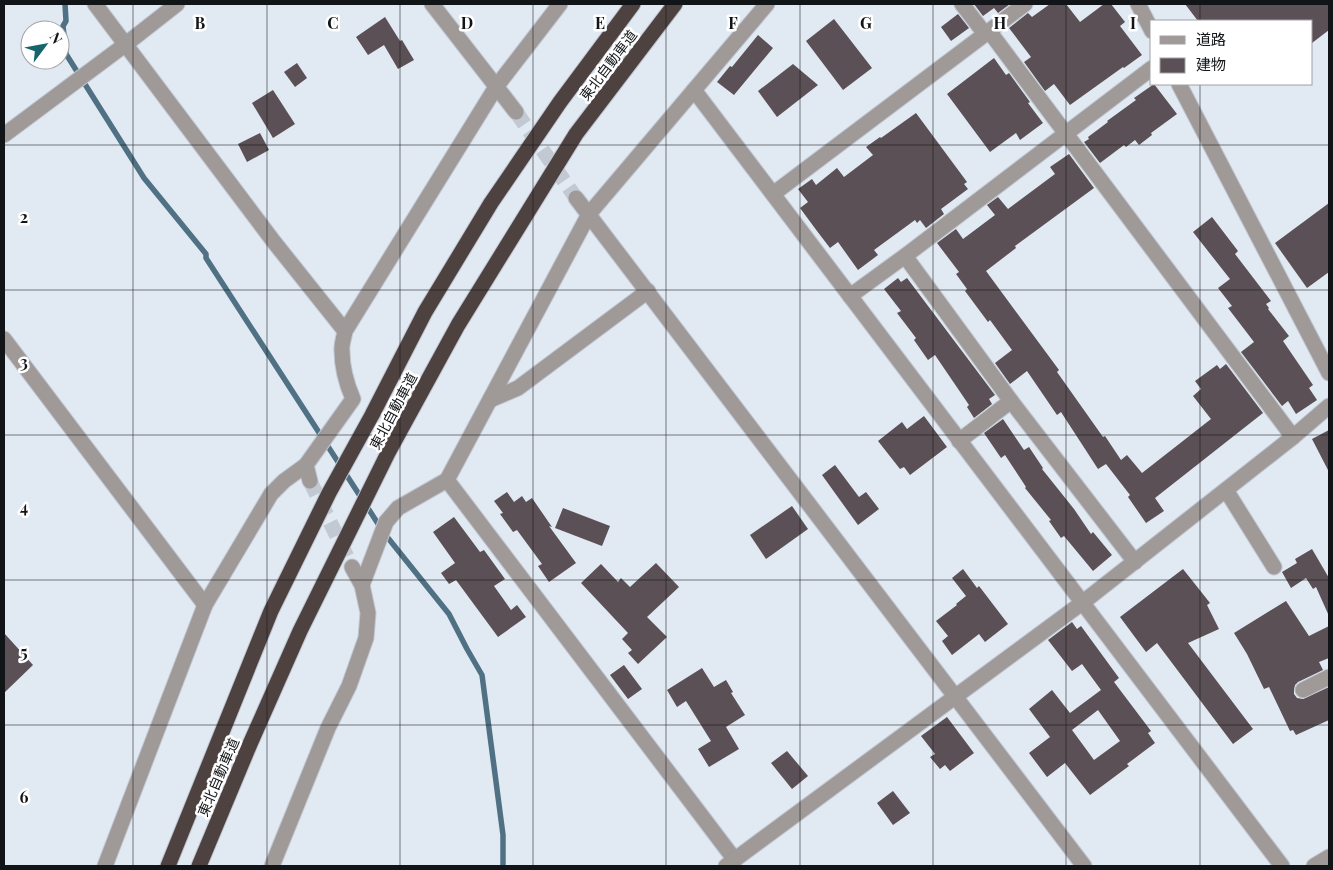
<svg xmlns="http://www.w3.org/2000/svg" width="1333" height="870" viewBox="0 0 1333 870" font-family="'Playfair Display','Noto Sans JP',serif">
<rect width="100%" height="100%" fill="#e1e9f3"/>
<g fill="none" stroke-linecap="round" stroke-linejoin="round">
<!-- stream -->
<path stroke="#507184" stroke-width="5.5" d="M 65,4 L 66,21 L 63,26 L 66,54 L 144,178 L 206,254 L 206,258 L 384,533 L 449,614 L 467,649 L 482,675 L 503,835 L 503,866"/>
</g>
<!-- building -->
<g fill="#5a5055" fill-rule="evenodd">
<path d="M 974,4 L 1010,4 L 998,13 L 994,8 L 983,16 Z"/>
<path d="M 1050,4 L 1066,4 L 1080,22 L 1104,4 L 1111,4 L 1125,22 L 1120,26 L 1142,55 L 1124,68 L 1123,67 L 1070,105 L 1054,84 L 1045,91 L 1024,62 L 1031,57 L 1009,28 L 1028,13 L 1032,17 Z"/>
<path d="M 1185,4 L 1329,4 L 1329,30 L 1312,43 L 1312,21 L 1198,21 Z"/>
<path d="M 958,14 L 969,28 L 951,41 L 941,27 Z"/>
<path d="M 385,17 L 400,41 L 402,40 L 414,60 L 398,69 L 384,45 L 368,55 L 356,37 Z"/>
<path d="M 834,19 L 872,68 L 843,90 L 806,41 Z"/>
<path d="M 758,35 L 773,48 L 734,95 L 717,82 L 730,66 L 732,67 Z"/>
<path d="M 994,58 L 1006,75 L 1009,73 L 1030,102 L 1028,103 L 1043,123 L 1020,140 L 1016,133 L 990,152 L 947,94 Z"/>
<path d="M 297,63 L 307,78 L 295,87 L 284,72 Z"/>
<path d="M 793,64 L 818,85 L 777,117 L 758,91 Z"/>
<path d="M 1154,84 L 1177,114 L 1151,133 L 1152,135 L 1139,145 L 1135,140 L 1126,147 L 1124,145 L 1100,163 L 1084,142 L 1089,139 L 1088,137 L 1108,122 L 1107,121 L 1136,100 L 1134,98 Z"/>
<path d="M 273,90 L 295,124 L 273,138 L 252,103 Z"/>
<path d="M 916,113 L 967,182 L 964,184 L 968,189 L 941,209 L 944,214 L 926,228 L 920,220 L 917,223 L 915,220 L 874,250 L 878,255 L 858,270 L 838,242 L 830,248 L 817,231 L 800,208 L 808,202 L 798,189 L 812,179 L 816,185 L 837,168 L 844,177 L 873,155 L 866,147 L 880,137 L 881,138 Z"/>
<path d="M 260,133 L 269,150 L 247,162 L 238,144 Z"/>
<path d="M 1069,154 L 1094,188 L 1015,246 L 1016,248 L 986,271 L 1059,370 L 1057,372 L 1103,437 L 1105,436 L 1121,460 L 1127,455 L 1142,473 L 1211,419 L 1193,396 L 1201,389 L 1195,381 L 1217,365 L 1220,369 L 1226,364 L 1263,413 L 1155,498 L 1164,511 L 1146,523 L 1128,497 L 1130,495 L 1106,464 L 1098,469 L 1061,412 L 1057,415 L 1027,371 L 1010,384 L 995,363 L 1012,350 L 990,320 L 988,322 L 965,291 L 967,289 L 956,274 L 959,272 L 937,243 L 956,229 L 963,239 L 995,215 L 987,205 L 998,197 L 1008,209 L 1055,174 L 1050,167 Z"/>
<path d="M 1329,203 L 1329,272 L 1307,288 L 1275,243 Z"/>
<path d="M 1212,217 L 1238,251 L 1235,254 L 1271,301 L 1266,304 L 1269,308 L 1268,309 L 1289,336 L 1283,341 L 1313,385 L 1309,388 L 1317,400 L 1296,414 L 1288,401 L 1282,406 L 1241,352 L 1254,342 L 1228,308 L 1232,306 L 1218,288 L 1230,279 L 1193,232 Z"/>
<path d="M 898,278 L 901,282 L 907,278 L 995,395 L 989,399 L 992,404 L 974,418 L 967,407 L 969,405 L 935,355 L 928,360 L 914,340 L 916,338 L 897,313 L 901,311 L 884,289 Z"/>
<path d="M 924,416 L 947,447 L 910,475 L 904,467 L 900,469 L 878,441 L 902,422 L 907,429 Z"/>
<path d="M 1003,419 L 1024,450 L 1029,447 L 1043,468 L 1042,469 L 1074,509 L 1091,534 L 1093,532 L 1112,555 L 1093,571 L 1064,536 L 1061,538 L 1049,521 L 1051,520 L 1025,488 L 1026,487 L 1005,455 L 1001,458 L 984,433 Z"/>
<path d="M 1329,430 L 1329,472 L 1312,439 Z"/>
<path d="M 835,465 L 859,497 L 866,492 L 879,509 L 858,525 L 822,475 Z"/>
<path d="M 507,492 L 514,502 L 522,496 L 526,502 L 532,498 L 552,527 L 549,526 L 576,563 L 549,582 L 538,566 L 542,564 L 517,530 L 513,532 L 500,514 L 503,513 L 494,501 Z"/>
<path d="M 792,506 L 808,529 L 766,559 L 750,535 Z"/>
<path d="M 563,508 L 610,526 L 602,546 L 555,528 Z"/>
<path d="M 454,517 L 480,552 L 484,550 L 505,579 L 494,586 L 511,610 L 517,605 L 526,617 L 498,637 L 456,580 L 449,584 L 441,573 L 455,563 L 433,532 Z"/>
<path d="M 1312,549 L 1329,578 L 1329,616 L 1316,587 L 1313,589 L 1306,578 L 1291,588 L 1282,572 L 1297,563 L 1295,559 Z"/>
<path d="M 656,563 L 679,587 L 647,617 L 667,637 L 638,664 L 628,653 L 632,650 L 622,639 L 628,633 L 581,583 L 601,564 L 618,582 L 621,578 L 630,587 Z"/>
<path d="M 963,569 L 977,588 L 979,586 L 1008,624 L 985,642 L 979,634 L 952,655 L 942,641 L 948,636 L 936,621 L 957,605 L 956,604 L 966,596 L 952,578 Z"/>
<path d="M 1183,569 L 1210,603 L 1207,605 L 1219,629 L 1188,643 L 1253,729 L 1233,744 L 1157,643 L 1146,652 L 1120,617 Z"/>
<path d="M 1286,601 L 1309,636 L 1329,626 L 1329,658 L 1319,662 L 1323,670 L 1298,682 L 1295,685 L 1294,690 L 1294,694 L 1297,698 L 1303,699 L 1329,687 L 1329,720 L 1296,735 L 1293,730 L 1290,731 L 1269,687 L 1264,689 L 1247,654 L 1234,633 Z"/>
<path d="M 1072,622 L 1077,629 L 1081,626 L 1119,678 L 1114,682 L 1151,731 L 1148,733 L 1155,743 L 1127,764 L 1129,766 L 1090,795 L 1065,763 L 1047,777 L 1029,753 L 1050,737 L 1029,709 L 1052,690 L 1070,713 L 1101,690 L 1082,664 L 1072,671 L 1048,640 ZM 1098,710 L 1120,741 L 1094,760 L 1072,730 Z"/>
<path d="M 4,633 L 33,665 L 4,693 Z"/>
<path d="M 624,665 L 642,689 L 628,699 L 610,675 Z"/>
<path d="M 702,668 L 714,687 L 726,680 L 733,692 L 731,693 L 745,715 L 726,727 L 739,749 L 709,767 L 698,749 L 711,741 L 686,701 L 677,707 L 667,690 Z"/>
<path d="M 947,717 L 974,753 L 950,771 L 945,765 L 940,769 L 930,757 L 935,754 L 921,736 Z"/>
<path d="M 787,751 L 808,776 L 792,789 L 771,763 Z"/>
<path d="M 893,791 L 910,813 L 893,825 L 877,803 Z"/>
</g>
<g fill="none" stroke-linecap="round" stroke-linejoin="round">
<!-- minor-tunnel -->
<g stroke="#c2c9d2" stroke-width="15" stroke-dasharray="15 8" stroke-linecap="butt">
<path d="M 516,112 L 576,198"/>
<path d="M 310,481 L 352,567"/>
</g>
<defs>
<g id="minor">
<path d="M 95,4 L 274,242 L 345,331"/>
<path d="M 432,4 L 516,112"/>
<path d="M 962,4 L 985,34"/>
<path d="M 1138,4 L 1152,31"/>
<path d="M 989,31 L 1293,437"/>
<path d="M 1179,84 L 1329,373"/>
<path d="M 694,90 L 1282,866"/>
<path d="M 4,135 L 126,44 L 177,4"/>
<path d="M 773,194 L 1025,4"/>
<path d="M 576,198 L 1084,866"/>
<path d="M 905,256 L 1011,401 L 959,441"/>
<path d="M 850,296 L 905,256 L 1152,68"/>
<path d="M 4,339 L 205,605"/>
<path d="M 490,400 L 518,388 L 648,291"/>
<path d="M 1011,401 L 1135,562"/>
<path d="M 306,465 L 353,399 C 347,385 342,367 342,351 C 341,345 344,338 345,331 L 496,87 L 560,4"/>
<path d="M 447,480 L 735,860"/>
<path d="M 1226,490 L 1274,567"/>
<path d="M 362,585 L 386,522 L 398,508 L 447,480 L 589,214 L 767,4"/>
<path d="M 1303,690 L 1329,677"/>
<path d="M 105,866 L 205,605 L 271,494 L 284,481 L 306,465 L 310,481"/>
<path d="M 272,866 L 328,728 L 349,686 L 366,638 L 368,613 L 362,585 L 352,567"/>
<path d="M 726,866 L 1082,603 L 1293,437 L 1329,406"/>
<path d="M 1314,866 L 1329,857"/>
</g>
<g id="highway">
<path d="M 168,866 L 271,611 L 329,493 L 372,415 L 425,312 L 491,203 L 560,102 L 633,4"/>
<path d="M 199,866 L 250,744 L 300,631 L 388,453 L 458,325 L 576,134 L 675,4"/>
</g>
</defs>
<!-- minor casing -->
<use href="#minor" stroke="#c0c7d0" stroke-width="17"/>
<!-- highway casing -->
<use href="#highway" stroke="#c0c7d0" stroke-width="17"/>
<!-- minor -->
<use href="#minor" stroke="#9f9998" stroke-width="15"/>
<!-- highway -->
<use href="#highway" stroke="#4e4241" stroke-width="15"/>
</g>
<!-- grid -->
<path fill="none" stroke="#121518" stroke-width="1" stroke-opacity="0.55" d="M 133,4 L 133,866M 267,4 L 267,866M 400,4 L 400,866M 533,4 L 533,866M 666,4 L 666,866M 800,4 L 800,866M 933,4 L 933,866M 1066,4 L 1066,866M 1200,4 L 1200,21M 1200,84 L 1200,866M 4,145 L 1329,145M 4,290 L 1329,290M 4,435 L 1329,435M 4,580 L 1329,580M 4,725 L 1329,725"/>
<g text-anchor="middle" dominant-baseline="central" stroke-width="5" stroke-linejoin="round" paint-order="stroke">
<!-- street labels -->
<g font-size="14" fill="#121518" stroke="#fff">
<text transform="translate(608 65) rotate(-53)">東北自動車道</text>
<text transform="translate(393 411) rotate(-62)">東北自動車道</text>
<text transform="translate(218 777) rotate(-67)">東北自動車道</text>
</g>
</g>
<g font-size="16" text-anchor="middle" font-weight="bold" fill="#121518" stroke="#fff" stroke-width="5" stroke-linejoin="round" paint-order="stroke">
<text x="200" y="29">B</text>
<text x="333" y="29">C</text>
<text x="467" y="29">D</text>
<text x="600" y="29">E</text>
<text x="733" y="29">F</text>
<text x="866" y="29">G</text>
<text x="1000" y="29">H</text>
<text x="1133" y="29">I</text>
<text x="24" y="223">2</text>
<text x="24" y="368">3</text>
<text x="24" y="513">4</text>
<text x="24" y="658">5</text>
<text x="24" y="803">6</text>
</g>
<!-- border -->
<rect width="1333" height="870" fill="none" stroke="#121518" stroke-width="10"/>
<!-- legend -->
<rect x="1150" y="20" width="162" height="65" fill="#ffffff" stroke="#a0a1a3"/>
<rect x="1160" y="36" width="25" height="8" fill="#9f9998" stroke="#a0a1a3"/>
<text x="1196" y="45" font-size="15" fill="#121518">道路</text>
<rect x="1160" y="58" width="25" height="15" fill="#5a5055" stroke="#a0a1a3"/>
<text x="1196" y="70" font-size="15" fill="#121518">建物</text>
<!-- north arrow -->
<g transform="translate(45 45) rotate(58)"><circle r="24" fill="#ffffff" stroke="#a0a1a3"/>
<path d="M0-4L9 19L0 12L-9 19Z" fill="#16646c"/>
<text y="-8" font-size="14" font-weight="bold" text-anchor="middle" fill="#121518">N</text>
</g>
</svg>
